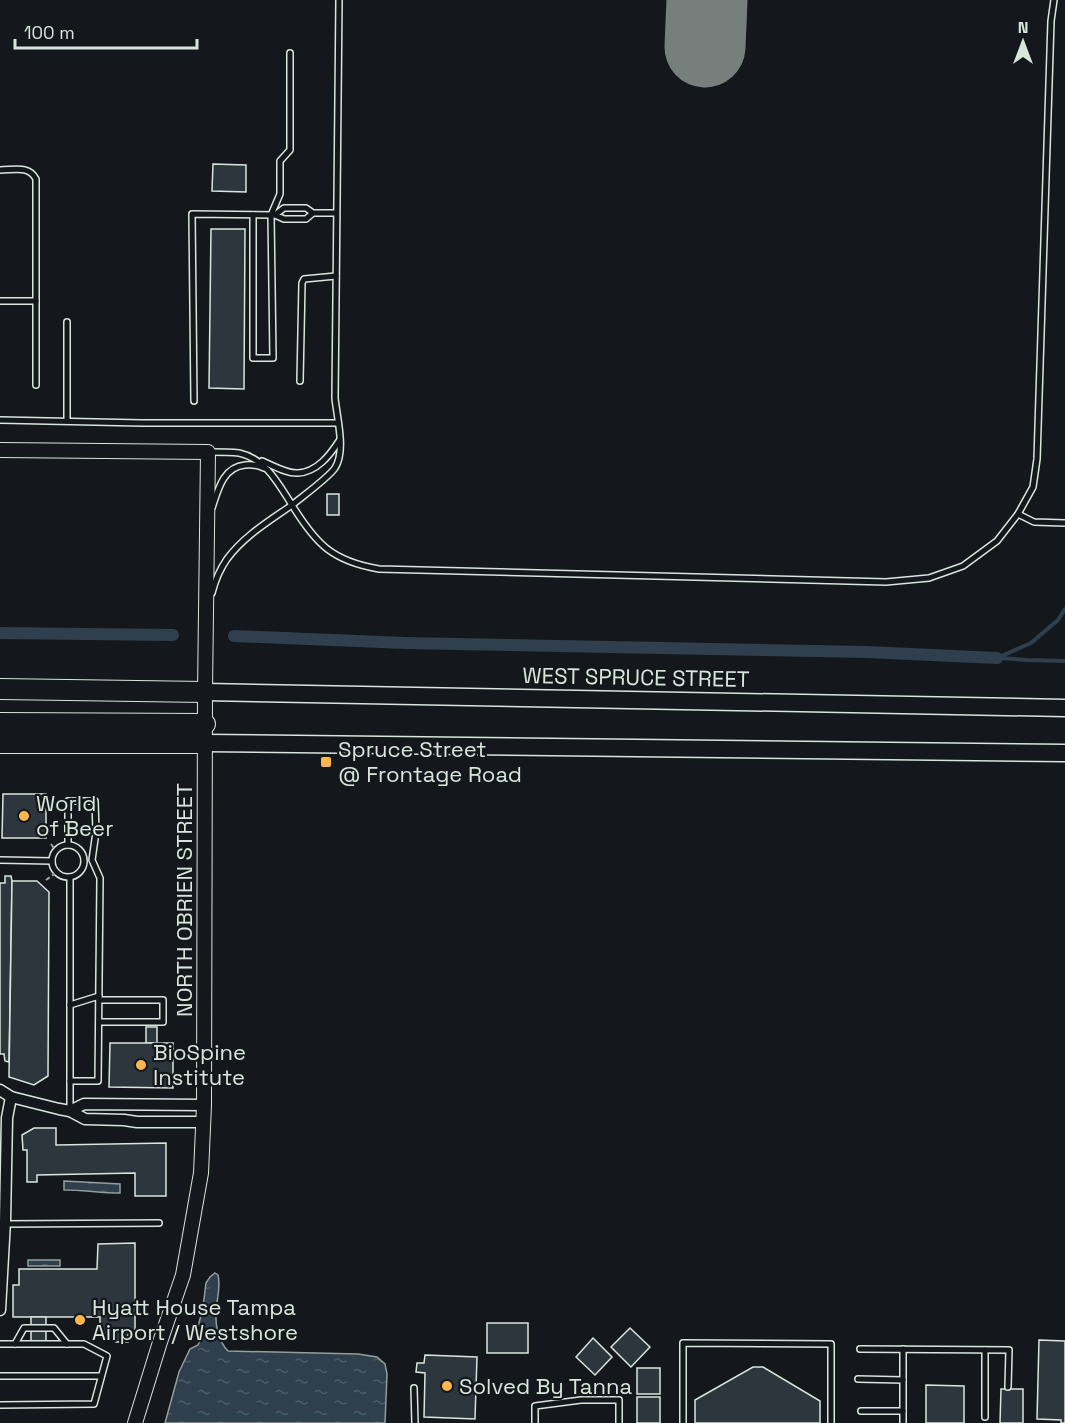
<svg xmlns="http://www.w3.org/2000/svg" width="1065" height="1423" viewBox="0 0 1065 1423" font-family="'Space Grotesk',sans-serif">
<defs>
<pattern id="water-ripples" width="26" height="14" patternUnits="userSpaceOnUse" patternTransform="scale(1.5)"><rect width="26" height="14" fill="#2f3f4d"/><path d="M2 4q2-2 4 0t4 0M15 11q2-2 4 0t4 0" fill="none" stroke="#4c5b66"/></pattern>
</defs>
<rect width="100%" height="100%" fill="#14181c"/>
<!-- water -->
<g fill="url(#water-ripples)" stroke="#939e99" stroke-width="1.5">
<path d="M 64,1181 L 120,1184 L 120,1193 C 101,1193 83,1190 64,1190 Z"/>
<rect x="28" y="1260" width="32" height="6"/>
<path d="M 215,1273 L 218,1275 C 221,1287 217,1298 216,1310 C 215,1324 218,1341 228,1351 L 358,1354 L 377,1357 L 385,1364 L 387,1374 L 385,1423 L 165,1423 L 179,1372 L 190,1349 L 198,1345 L 202,1336 L 198,1327 L 203,1307 L 206,1283 L 210,1277 Z"/>
</g>
<g fill="none" stroke-linecap="round" stroke-linejoin="round">
<!-- stream -->
<g stroke="#2f3f4d" stroke-width="4">
<path d="M 997,658 L 1031,643 L 1058,620 L 1065,609"/>
<path d="M 1000,658 L 1027,660 L 1065,661"/>
</g>
<!-- canal -->
<g stroke="#2f3f4d" stroke-width="12">
<path d="M 0,633 L 173,635"/>
<path d="M 234,636 L 405,643 L 867,652 L 997,658"/>
</g>
<!-- runway -->
<path stroke="#767f7c" stroke-width="81" d="M 705,47 L 707,0"/>
</g>
<!-- building -->
<g fill="#2c363c" stroke="#d8e6dc" stroke-width="1.5">
<path d="M 213,164 L 246,165 L 246,192 L 212,191 Z"/>
<path d="M 211,229 L 245,229 L 244,389 L 209,388 Z"/>
<rect x="327" y="494" width="12" height="21"/>
<path d="M 3,794 L 46,794 L 46,838 L 2,838 Z"/>
<path d="M 5,876 L 11,876 L 12,881 L 9,1062 L 5,1061 L 4,1054 L 0,1054 L 0,883 L 5,883 Z"/>
<path d="M 12,881 L 37,881 L 49,892 L 48,1076 L 34,1085 L 9,1077 Z"/>
<rect x="146" y="1027" width="11" height="16"/>
<path d="M 110,1043 L 173,1043 L 173,1088 L 109,1087 Z"/>
<path d="M 34,1128 L 56,1128 L 56,1145 L 166,1143 L 166,1196 L 135,1196 L 135,1173 L 37,1175 L 37,1182 L 27,1182 L 27,1150 L 23,1150 L 22,1135 Z"/>
<path d="M 135,1243 L 135,1335 L 128,1335 L 128,1342 L 116,1342 L 116,1329 L 110,1329 L 110,1333 L 100,1333 L 100,1317 L 13,1317 L 13,1285 L 19,1285 L 19,1269 L 97,1269 L 98,1244 Z"/>
<path d="M 31,1317 L 46,1317 L 46,1343 L 31,1342 Z"/>
<rect x="487" y="1323" width="41" height="30"/>
<path d="M 630,1328 L 650,1347 L 631,1367 L 611,1347 Z"/>
<path d="M 593,1338 L 612,1357 L 595,1375 L 576,1357 Z"/>
<path d="M 1039,1340 L 1065,1341 L 1065,1423 L 1061,1423 L 1061,1420 L 1037,1419 Z"/>
<path d="M 425,1355 L 477,1357 L 475,1419 L 424,1417 L 425,1373 L 416,1372 L 417,1363 L 424,1363 Z"/>
<path d="M 753,1367 L 763,1367 L 820,1401 L 820,1423 L 695,1423 L 695,1400 Z"/>
<rect x="637" y="1368" width="23" height="26"/>
<path d="M 926,1385 L 964,1386 L 964,1423 L 926,1423 Z"/>
<path d="M 1001,1389 L 1023,1389 L 1023,1423 L 1000,1423 Z"/>
<rect x="637" y="1397" width="23" height="26"/>
</g>
<g fill="none" stroke-linecap="round" stroke-linejoin="round">
<defs>
<g id="service">
<path d="M 0,170 C 14,170 29,165 36,179 L 36,385"/>
<path d="M 313,213 L 306,219 L 284,219 L 275,215 L 284,208 L 306,208 L 313,213 L 336,213"/>
<path d="M 253,215 L 253,358 L 273,358 L 271,215 L 280,194 L 280,161 L 290,150 L 290,53"/>
<path d="M 0,301 L 36,301"/>
<path d="M 67,322 L 67,421"/>
<path d="M 300,381 L 302,283 L 304,279 L 336,276"/>
<path d="M 194,401 L 192,214 L 275,215"/>
<path d="M 0,420 L 142,423 L 338,423"/>
<path d="M 210,452 C 219,452 230,452 239,453 C 266,459 278,483 292,505 C 303,496 328,478 335,468 C 346,451 337,418 335,398 L 339,0"/>
<path d="M 262,461 C 272,465 287,474 298,473 C 317,472 330,455 339,441"/>
<path d="M 212,508 C 218,490 223,467 245,465 C 252,464 257,465 264,468"/>
<path d="M 1018,514 L 1034,522 L 1065,523"/>
<path d="M 212,593 C 215,581 220,569 227,559 C 244,536 269,521 292,505 C 316,544 332,561 379,569 L 886,582 L 929,578 L 963,566 L 997,541 L 1018,514 L 1033,487 L 1037,459 L 1051,21 L 1054,0"/>
<path d="M 68,845 L 68,801 L 95,801 L 96,832 L 92,860 L 100,878 L 98,1081 L 70,1081"/>
<circle cx="68" cy="861" r="16"/>
<path d="M 0,860 L 52,861"/>
<path d="M 70,877 L 70,1111"/>
<path d="M 70,1005 L 99,996"/>
<path d="M 99,1022 L 163,1022 L 163,1000 L 99,1000"/>
<path d="M 5,1224 L 159,1223"/>
<path d="M 0,1344 L 84,1344 L 107,1356 L 94,1404 L 0,1405"/>
<path d="M 15,1344 L 24,1328 L 54,1328 L 67,1344"/>
<path d="M 860,1349 L 1009,1350 L 1008,1387"/>
<path d="M 0,1376 L 101,1376"/>
<path d="M 858,1379 L 903,1380"/>
<path d="M 414,1388 L 415,1423"/>
<path d="M 861,1411 L 903,1411"/>
<path d="M 985,1417 L 985,1350"/>
<path d="M 535,1423 L 535,1406 L 581,1400 L 619,1400 L 619,1423"/>
<path d="M 683,1423 L 683,1343 L 831,1344 L 831,1423"/>
<path d="M 903,1423 L 903,1349"/>
</g>
<g id="minor">
<path d="M 0,1090 L 11,1097 L 59,1109 L 70,1111 L 85,1119 L 124,1120 L 137,1122 L 204,1122"/>
<path d="M 70,1111 L 84,1104 L 204,1105"/>
<path d="M 0,1310 L 5,1221 L 7,1118 L 11,1097"/>
</g>
<path id="tertiary" d="M 0,450 L 208,452 L 205,692 L 204,1105 L 201,1173 L 183,1275 L 160,1342 L 135,1423"/>
<g id="primary">
<path d="M 205,692 L 1065,708"/>
<path d="M 205,743 L 1065,753"/>
</g>
<g id="motorway">
<path d="M 0,689 L 205,692"/>
<path d="M 0,723 L 205,724"/>
<path d="M 0,743 L 205,743"/>
</g>
</defs>
<!-- service casing -->
<use href="#service" stroke="#d8e6dc" stroke-width="8"/>
<!-- minor casing -->
<use href="#minor" stroke="#d8e6dc" stroke-width="13"/>
<!-- tertiary casing -->
<use href="#tertiary" stroke="#d8e6dc" stroke-width="16"/>
<!-- primary casing -->
<use href="#primary" stroke="#d8e6dc" stroke-width="19"/>
<!-- motorway casing -->
<use href="#motorway" stroke="#d8e6dc" stroke-width="22"/>
<!-- path -->
<g stroke="#9da8a2" stroke-width="2" stroke-dasharray="4.5 3" stroke-linecap="butt">
<path d="M 51,844 L 56,851"/>
<path d="M 46,880 L 57,872"/>
<path d="M 182,978 L 193,977"/>
</g>
<!-- service -->
<use href="#service" stroke="#14181c" stroke-width="5"/>
<!-- minor -->
<use href="#minor" stroke="#14181c" stroke-width="10"/>
<!-- tertiary -->
<use href="#tertiary" stroke="#14181c" stroke-width="14"/>
<!-- primary -->
<use href="#primary" stroke="#14181c" stroke-width="16"/>
<!-- motorway -->
<use href="#motorway" stroke="#14181c" stroke-width="20"/>
</g>
<!-- markers -->
<g fill="#ffb74d" stroke="#14181c" stroke-width="2">
<rect x="320" y="756" width="12" height="12" rx="3"/>
<circle cx="24" cy="816" r="6"/>
<circle cx="141" cy="1065" r="6"/>
<circle cx="80" cy="1320" r="6"/>
<circle cx="447" cy="1386" r="6"/>
</g>
<g text-anchor="middle" dominant-baseline="central" stroke-width="4.5" stroke-linejoin="round" paint-order="stroke">
<!-- street labels -->
<g font-size="22" fill="#d8e6dc" stroke="#14181c">
<text transform="translate(636 677) rotate(1)">WEST SPRUCE STREET</text>
<text transform="translate(184 900) rotate(-90)">NORTH OBRIEN STREET</text>
</g>
<!-- poi labels -->
<g font-size="22" fill="#d8e6dc" stroke="#14181c" text-anchor="start">
<text x="338" y="749">Spruce Street<tspan x="338" dy="25">@ Frontage Road</tspan></text>
<text x="36" y="803">World<tspan x="36" dy="25">of Beer</tspan></text>
<text x="153" y="1052">BioSpine<tspan x="153" dy="25">Institute</tspan></text>
<text x="92" y="1307">Hyatt House Tampa<tspan x="92" dy="25">Airport / Westshore</tspan></text>
<text x="459" y="1386">Solved By Tanna</text>
</g>
</g>
<!-- north arrow -->
<g transform="translate(1023 42)" stroke="#14181c" stroke-width="4.5" paint-order="stroke">
<path d="M0-4.5L10 22L0 15L-10 22Z" fill="#d8e6dc"/>
<text y="-9" font-size="16" font-weight="bold" text-anchor="middle" fill="#d8e6dc">N</text>
</g>
<!-- scale -->
<path d="M15 39v9h182v-9" fill="none" stroke="#d8e6dc" stroke-width="3"/>
<text x="24" y="39" font-size="18" fill="#d8e6dc" stroke="#14181c" stroke-width="4.5" paint-order="stroke">100 m</text>
</svg>
